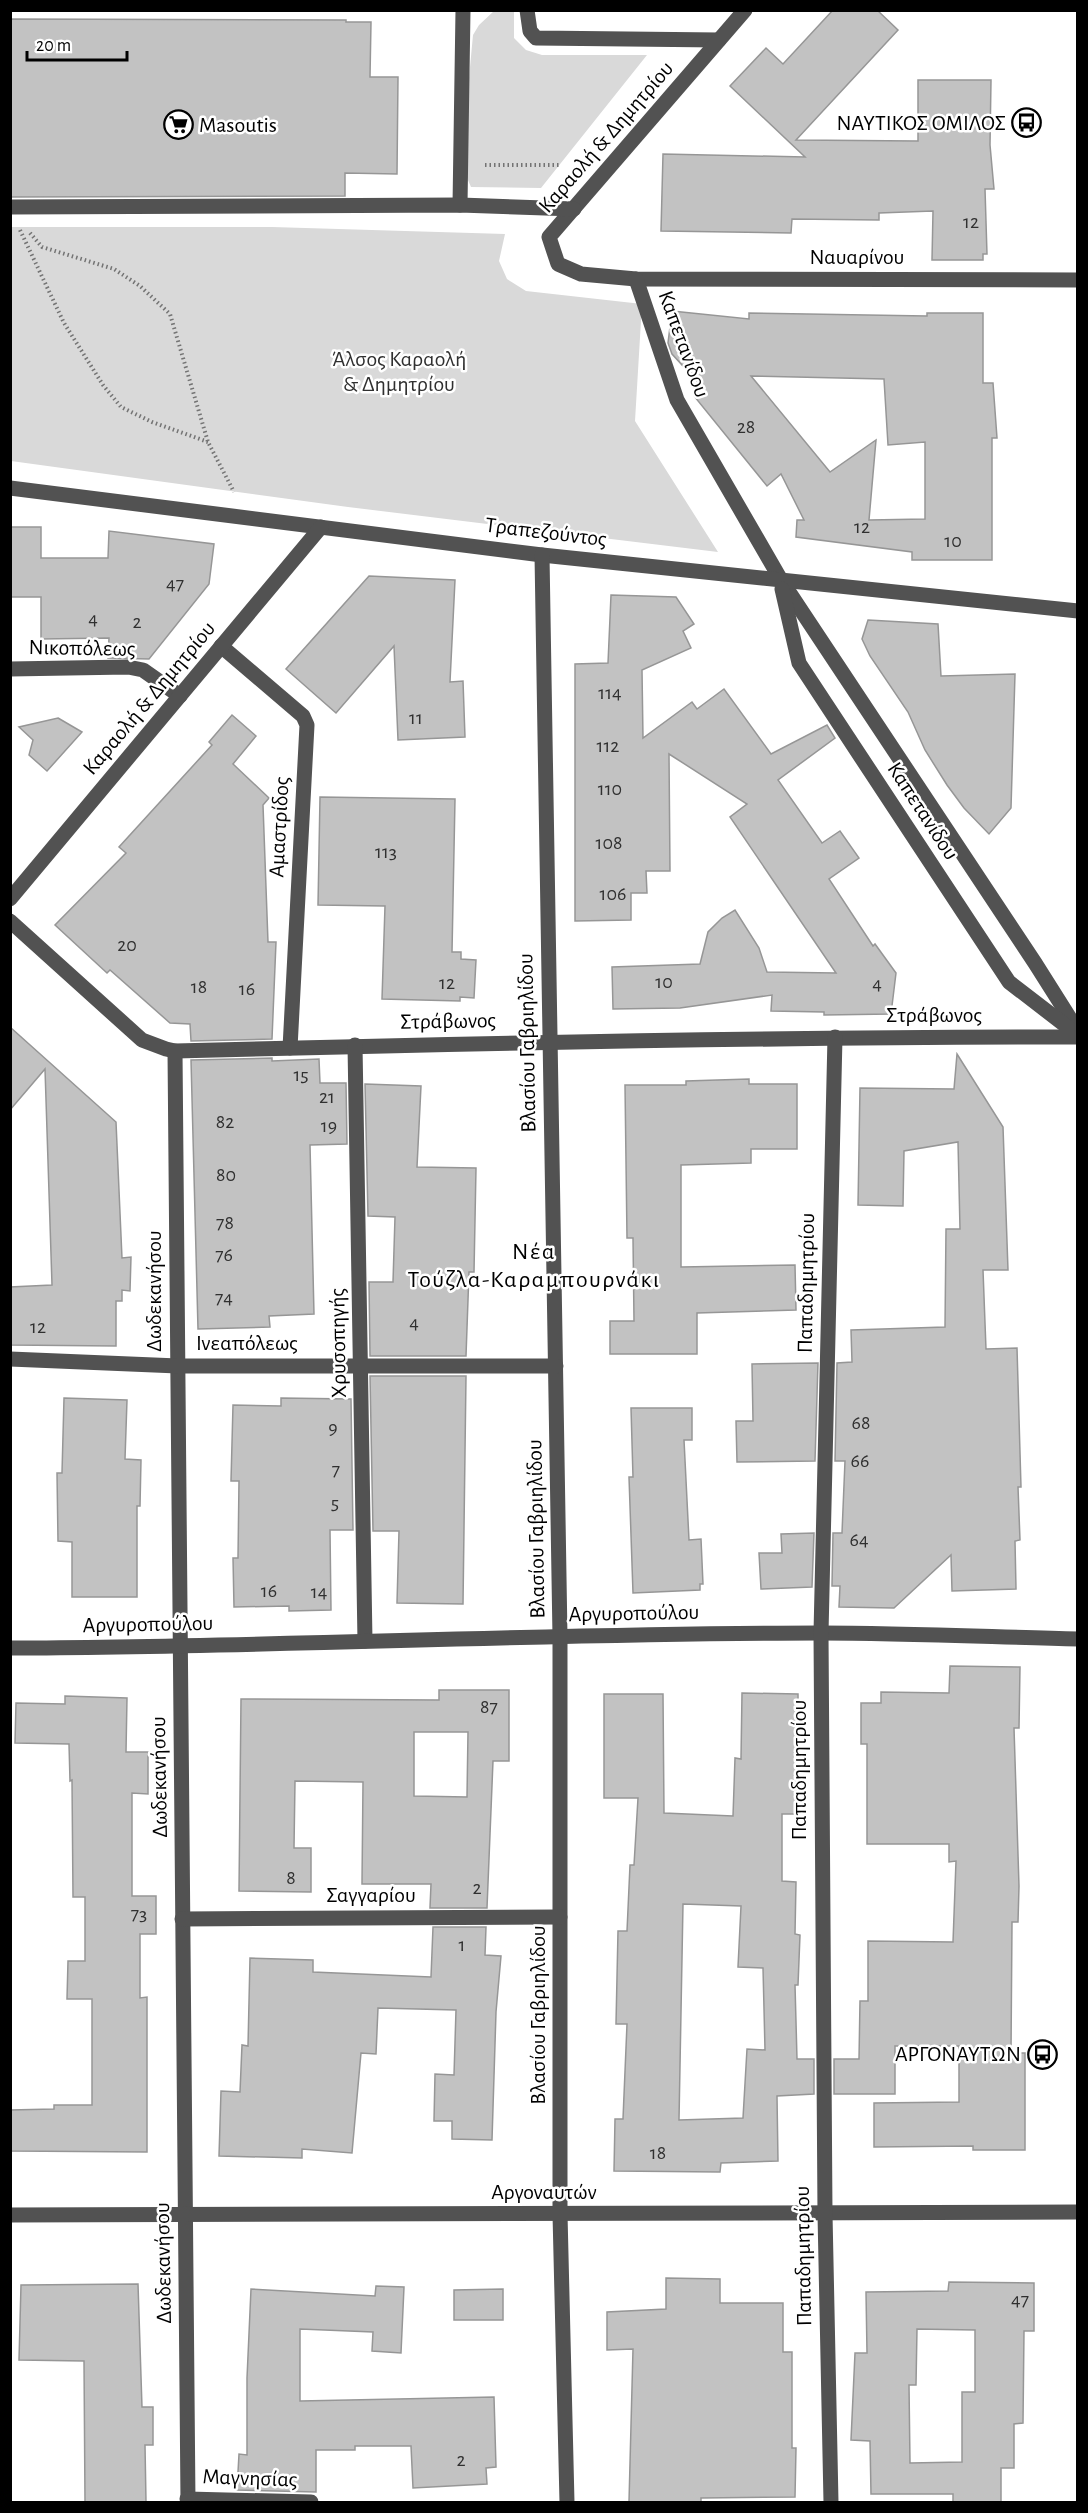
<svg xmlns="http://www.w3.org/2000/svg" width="1088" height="2513" viewBox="0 0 1088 2513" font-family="'Alegreya Sans',sans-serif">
<rect width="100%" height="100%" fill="#fff"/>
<!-- green -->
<g fill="#d9d9d9">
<path d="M 494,11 L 514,11 L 514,38 L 526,50 L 542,55 L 647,55 L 541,188 L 471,187 L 461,164 L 473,35 L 479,25 Z"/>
<path d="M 11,227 L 272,227 L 505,234 L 499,261 L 507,279 L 526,291 L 642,304 L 635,421 L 718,552 L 348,507 L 11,461 Z"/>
</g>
<!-- building -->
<g fill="#c2c2c2" stroke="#969696" stroke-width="1.5" fill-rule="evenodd">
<path d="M 833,10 L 877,10 L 898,30 L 796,140 L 918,141 L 918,80 L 991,80 L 990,145 L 994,189 L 985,189 L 987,254 L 983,254 L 983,260 L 932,260 L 933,211 L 879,213 L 879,220 L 792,219 L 791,233 L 661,231 L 663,154 L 805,157 L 730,86 L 766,48 L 783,64 Z"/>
<path d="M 10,19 L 346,20 L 346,22 L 371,22 L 370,77 L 398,77 L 397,174 L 345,173 L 345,196 L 10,197 Z"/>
<path d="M 672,311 L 749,319 L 749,313 L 927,316 L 927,313 L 983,313 L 983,383 L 993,383 L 997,438 L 992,438 L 992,560 L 912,560 L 912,552 L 796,537 L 797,520 L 804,520 L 781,474 L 767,486 L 694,396 L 704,389 L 672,354 L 668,343 ZM 751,376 L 884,379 L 888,445 L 925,442 L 925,519 L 869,520 L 876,440 L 830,472 Z"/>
<path d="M 10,527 L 41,527 L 41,558 L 108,558 L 109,531 L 214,544 L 209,584 L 149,659 L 108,658 L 109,638 L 41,639 L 41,597 L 10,597 Z"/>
<path d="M 369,576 L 455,580 L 450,682 L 463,681 L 465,737 L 398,740 L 394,646 L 336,713 L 286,669 Z"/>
<path d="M 611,595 L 676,597 L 694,624 L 683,631 L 691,648 L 642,670 L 643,738 L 692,702 L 697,709 L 724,689 L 771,754 L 827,725 L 835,738 L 778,780 L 822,843 L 840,831 L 859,858 L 829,879 L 873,946 L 875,944 L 896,973 L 891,1014 L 824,1015 L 824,1012 L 771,1011 L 772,995 L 680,1008 L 613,1009 L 612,967 L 700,964 L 708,932 L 722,918 L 735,910 L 759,948 L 767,972 L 836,973 L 730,817 L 747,804 L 669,754 L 670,871 L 646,871 L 647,893 L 631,893 L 631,920 L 575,921 L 575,664 L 608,663 Z"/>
<path d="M 868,620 L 938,624 L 941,676 L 1015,674 L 1011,808 L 989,834 L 964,808 L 947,785 L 925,750 L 908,712 L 870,656 L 862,639 Z"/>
<path d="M 232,715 L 256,736 L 233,764 L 269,798 L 263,805 L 268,942 L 276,942 L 272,1039 L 191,1041 L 190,1024 L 170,1023 L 110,970 L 107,973 L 55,925 L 126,853 L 119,847 L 212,745 L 209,742 Z"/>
<path d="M 58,718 L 82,732 L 47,771 L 29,755 L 33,740 L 19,727 Z"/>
<path d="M 320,797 L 455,799 L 452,952 L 461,952 L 461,959 L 476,960 L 474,998 L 460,997 L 460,1001 L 382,999 L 385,906 L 318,905 Z"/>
<path d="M 10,1027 L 116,1122 L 122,1258 L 131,1257 L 130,1291 L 122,1290 L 122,1301 L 116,1301 L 116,1346 L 10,1345 L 10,1287 L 52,1285 L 45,1069 L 10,1110 Z"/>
<path d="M 957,1054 L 1003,1127 L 1008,1270 L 983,1270 L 986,1349 L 1017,1348 L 1021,1487 L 1018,1487 L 1020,1540 L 1015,1541 L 1016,1589 L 952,1591 L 951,1555 L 894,1608 L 839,1607 L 840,1586 L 832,1586 L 833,1533 L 842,1533 L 845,1461 L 835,1461 L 837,1363 L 852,1362 L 851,1330 L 945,1327 L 946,1229 L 960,1229 L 958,1142 L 904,1151 L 903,1206 L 858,1205 L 860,1088 L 954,1089 Z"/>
<path d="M 272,1058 L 272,1061 L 319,1059 L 320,1083 L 346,1083 L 347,1144 L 310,1145 L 314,1314 L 269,1316 L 270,1327 L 198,1329 L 191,1060 Z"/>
<path d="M 749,1079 L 749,1084 L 797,1084 L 797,1149 L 751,1149 L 751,1163 L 681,1165 L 681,1267 L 795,1265 L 796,1310 L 697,1313 L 697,1354 L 610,1354 L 610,1321 L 634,1321 L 633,1238 L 627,1238 L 625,1085 L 686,1085 L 686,1081 Z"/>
<path d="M 365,1084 L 421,1086 L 417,1167 L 476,1168 L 474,1272 L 469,1272 L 466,1356 L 370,1356 L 369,1282 L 393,1282 L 395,1217 L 368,1216 Z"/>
<path d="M 818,1363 L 815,1461 L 737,1462 L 736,1421 L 753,1421 L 752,1364 Z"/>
<path d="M 370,1376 L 466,1376 L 463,1604 L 397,1603 L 399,1531 L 373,1531 Z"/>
<path d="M 64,1398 L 127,1400 L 125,1459 L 141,1460 L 140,1506 L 137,1506 L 137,1597 L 72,1597 L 72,1542 L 58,1541 L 57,1473 L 62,1473 Z"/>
<path d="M 281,1398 L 351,1399 L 353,1530 L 330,1530 L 331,1610 L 289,1611 L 289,1606 L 234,1607 L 233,1558 L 238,1558 L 239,1481 L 231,1481 L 233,1405 L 281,1406 Z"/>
<path d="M 631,1408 L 692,1408 L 692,1440 L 684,1440 L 689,1540 L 701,1539 L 703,1584 L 700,1584 L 700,1590 L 633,1593 L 629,1477 L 633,1477 Z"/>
<path d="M 814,1533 L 812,1587 L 761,1589 L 759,1553 L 782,1553 L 781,1534 Z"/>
<path d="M 950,1666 L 1020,1667 L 1019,1728 L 1014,1728 L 1019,1886 L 1018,1922 L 1012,1922 L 1011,2053 L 1025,2053 L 1025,2150 L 973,2150 L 973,2146 L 874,2147 L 874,2103 L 959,2102 L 959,2046 L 895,2046 L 895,2094 L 834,2094 L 834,2059 L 859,2059 L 860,2001 L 868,2001 L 868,1941 L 953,1942 L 956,1861 L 949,1862 L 949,1844 L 867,1844 L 867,1744 L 861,1744 L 861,1703 L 881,1703 L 881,1692 L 949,1693 Z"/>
<path d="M 439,1690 L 509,1690 L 509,1761 L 493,1761 L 487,1908 L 430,1908 L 431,1884 L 362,1884 L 363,1782 L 295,1781 L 294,1848 L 311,1848 L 311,1892 L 239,1891 L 241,1699 L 439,1700 ZM 414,1732 L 468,1732 L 467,1797 L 414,1796 Z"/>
<path d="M 742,1693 L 798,1694 L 799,1814 L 782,1814 L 782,1881 L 796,1882 L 795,1934 L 800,1935 L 798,1985 L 795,1985 L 797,2059 L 814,2059 L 814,2094 L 777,2096 L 778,2161 L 721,2163 L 720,2172 L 614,2171 L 615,2119 L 623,2119 L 627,2024 L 616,2024 L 618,1931 L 627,1931 L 630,1865 L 634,1865 L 638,1798 L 604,1798 L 604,1694 L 663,1694 L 664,1813 L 733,1816 L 735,1758 L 741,1759 ZM 683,1904 L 741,1906 L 738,1967 L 763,1968 L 765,2050 L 747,2049 L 743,2118 L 679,2120 Z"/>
<path d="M 65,1696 L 127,1698 L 126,1752 L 148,1752 L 148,1794 L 132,1793 L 132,1896 L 156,1896 L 156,1934 L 140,1934 L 140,1998 L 147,1997 L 147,2152 L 10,2151 L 10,2110 L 54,2109 L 54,2105 L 92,2105 L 92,1999 L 67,1999 L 68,1961 L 85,1961 L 85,1897 L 73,1897 L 72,1780 L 70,1781 L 69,1744 L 15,1743 L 16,1703 L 65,1704 Z"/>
<path d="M 433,1927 L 486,1927 L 485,1955 L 501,1956 L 496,2012 L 492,2140 L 452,2139 L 452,2121 L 434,2121 L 435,2074 L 454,2075 L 456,2010 L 378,2008 L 376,2054 L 361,2053 L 352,2153 L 302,2149 L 302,2158 L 219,2156 L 221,2091 L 240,2092 L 242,2045 L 248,2046 L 250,1958 L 313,1960 L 313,1972 L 431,1977 Z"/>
<path d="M 666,2278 L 720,2279 L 720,2303 L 783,2303 L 783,2352 L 792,2352 L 792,2448 L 796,2448 L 795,2497 L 701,2498 L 701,2502 L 629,2502 L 633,2349 L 607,2350 L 607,2312 L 666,2309 Z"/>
<path d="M 949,2282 L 1034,2283 L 1034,2331 L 1024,2331 L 1023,2423 L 1014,2424 L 1014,2468 L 1001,2468 L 1001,2502 L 953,2502 L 953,2494 L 871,2494 L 870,2441 L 851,2440 L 855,2353 L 867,2353 L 866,2292 L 948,2291 ZM 917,2329 L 975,2330 L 975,2392 L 962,2392 L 962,2462 L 910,2463 L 909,2385 L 916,2385 Z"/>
<path d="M 138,2284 L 142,2407 L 153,2407 L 153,2445 L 145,2445 L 146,2502 L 85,2502 L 84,2361 L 19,2360 L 21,2285 Z"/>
<path d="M 376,2286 L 404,2287 L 401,2353 L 372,2351 L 373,2332 L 300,2329 L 300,2401 L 494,2397 L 496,2467 L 486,2468 L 487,2484 L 413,2488 L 411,2446 L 355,2446 L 355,2450 L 316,2450 L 316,2492 L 237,2490 L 239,2454 L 247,2455 L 247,2378 L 251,2289 L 375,2296 Z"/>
<path d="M 503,2289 L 503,2320 L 454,2320 L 454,2290 Z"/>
</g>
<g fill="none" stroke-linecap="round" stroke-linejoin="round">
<!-- path -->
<g stroke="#747474" stroke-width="4" stroke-dasharray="1.5 3" stroke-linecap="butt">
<path d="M 485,165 L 559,165"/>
<path d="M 20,230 L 64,323 L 103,385 L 121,407 L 152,422 L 208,442"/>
<path d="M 30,233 L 42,247 L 114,269 L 140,286 L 170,314 L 208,442 L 234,492"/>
</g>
<!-- minor -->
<g stroke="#525252" stroke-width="15">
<path d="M 527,10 L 530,31 L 536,38 L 719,40"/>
<path d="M 745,10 L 549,237 L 558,264 L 581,274 L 636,279 L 1078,280"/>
<path d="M 460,205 L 463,10"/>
<path d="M 10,207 L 460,205 L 574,209"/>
<path d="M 636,279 L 677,400 L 781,580 L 1035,963 L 1078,1031"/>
<path d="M 10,488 L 542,555 L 1078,611"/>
<path d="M 542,555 L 560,1637 L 560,2214 L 567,2502"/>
<path d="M 782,589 L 799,663 L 1009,982 L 1074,1032"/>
<path d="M 221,646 L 303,716 L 307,725 L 290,1048"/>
<path d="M 10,669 L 128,667 L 143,670 L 180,696"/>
<path d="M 10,899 L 321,527"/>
<path d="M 10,921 L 142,1040 L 166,1049 L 175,1051 C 476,1043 777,1037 1078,1037"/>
<path d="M 355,1045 L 365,1641"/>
<path d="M 175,1051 L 188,2502"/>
<path d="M 10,1359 L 178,1366 L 556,1366"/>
<path d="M 10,1648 C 280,1647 550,1633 820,1633 C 906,1633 992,1637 1078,1639"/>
<path d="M 182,1919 L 560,1917"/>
<path d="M 10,2215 L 1078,2212"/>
<path d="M 187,2499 L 311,2502"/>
<path d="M 831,2502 L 825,2214 L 821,1633 L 835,1037"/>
</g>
</g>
<!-- icons -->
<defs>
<symbol id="bus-ring" viewBox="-11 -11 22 22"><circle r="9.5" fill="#fff" stroke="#000" stroke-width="1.5"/><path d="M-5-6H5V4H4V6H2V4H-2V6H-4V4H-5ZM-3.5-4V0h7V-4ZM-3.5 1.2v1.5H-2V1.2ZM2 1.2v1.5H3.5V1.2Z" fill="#000"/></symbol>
<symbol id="supermarket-ring" viewBox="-11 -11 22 22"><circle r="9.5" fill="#fff" stroke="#000" stroke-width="1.5"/><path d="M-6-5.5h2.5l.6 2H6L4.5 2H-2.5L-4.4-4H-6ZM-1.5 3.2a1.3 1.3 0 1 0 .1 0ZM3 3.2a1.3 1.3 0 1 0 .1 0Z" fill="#000"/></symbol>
</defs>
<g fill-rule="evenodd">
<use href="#bus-ring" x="1010" y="106" width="33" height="33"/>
<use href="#supermarket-ring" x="162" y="108" width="33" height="33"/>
<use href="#bus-ring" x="1026" y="2038" width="33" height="33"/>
</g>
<g text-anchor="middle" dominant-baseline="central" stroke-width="5" stroke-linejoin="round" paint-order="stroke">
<!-- number labels -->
<g font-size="20" fill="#303030">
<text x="971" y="222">12</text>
<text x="746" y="427">28</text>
<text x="862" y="527">12</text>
<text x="953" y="541">10</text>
<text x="175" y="584">47</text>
<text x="93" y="619">4</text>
<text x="137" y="622">2</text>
<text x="610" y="693">114</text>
<text x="416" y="718">11</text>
<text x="608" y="746">112</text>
<text x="610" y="789">110</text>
<text x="609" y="843">108</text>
<text x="386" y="852">113</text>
<text x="613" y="894">106</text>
<text x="127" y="945">20</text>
<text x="664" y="982">10</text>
<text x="447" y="983">12</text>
<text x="877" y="984">4</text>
<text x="199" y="987">18</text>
<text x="247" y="989">16</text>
<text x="301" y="1075">15</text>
<text x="327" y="1097">21</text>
<text x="225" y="1122">82</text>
<text x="329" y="1126">19</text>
<text x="226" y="1175">80</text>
<text x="225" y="1223">78</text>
<text x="224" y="1255">76</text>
<text x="224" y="1298">74</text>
<text x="414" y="1323">4</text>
<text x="38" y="1327">12</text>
<text x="861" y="1423">68</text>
<text x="333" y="1428">9</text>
<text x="860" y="1461">66</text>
<text x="336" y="1470">7</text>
<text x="335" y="1503">5</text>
<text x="859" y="1540">64</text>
<text x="269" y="1591">16</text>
<text x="319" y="1592">14</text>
<text x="489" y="1707">87</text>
<text x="291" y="1878">8</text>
<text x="477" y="1888">2</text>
<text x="139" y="1914">73</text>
<text x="462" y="1945">1</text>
<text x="658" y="2153">18</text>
<text x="1020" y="2300">47</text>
<text x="461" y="2460">2</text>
</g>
<!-- poi labels -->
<g font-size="22" fill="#000" stroke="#fff" text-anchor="end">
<text x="1006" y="123">ΝΑΥΤΙΚΟΣ ΟΜΙΛΟΣ</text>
<text x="199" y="125" text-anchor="start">Masoutis</text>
<text x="1021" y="2054">ΑΡΓΟΝΑΥΤΩΝ</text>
</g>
<!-- street labels -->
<g font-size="22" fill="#000" stroke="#fff">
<text transform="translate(606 137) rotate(-49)">Καραολή &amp; Δημητρίου</text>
<text x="857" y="257">Ναυαρίνου</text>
<text transform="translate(684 344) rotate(70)">Καπετανίδου</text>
<text transform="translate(546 532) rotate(7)">Τραπεζούντος</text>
<text transform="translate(82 648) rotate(1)">Νικοπόλεως</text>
<text transform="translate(149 698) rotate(-50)">Καραολή &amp; Δημητρίου</text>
<text transform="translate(923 811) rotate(57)">Καπετανίδου</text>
<text transform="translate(279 827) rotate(-87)">Αμαστρίδος</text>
<text x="934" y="1015">Στράβωνος</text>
<text transform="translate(448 1021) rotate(-1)">Στράβωνος</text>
<text transform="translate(527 1043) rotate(-91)">Βλασίου Γαβριηλίδου</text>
<text transform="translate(806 1283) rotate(-89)">Παπαδημητρίου</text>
<text transform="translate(154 1291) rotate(-90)">Δωδεκανήσου</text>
<text x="247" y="1343">Ινεαπόλεως</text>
<text transform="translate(338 1343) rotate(-91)">Χρυσοπηγής</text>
<text transform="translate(536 1529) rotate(-91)">Βλασίου Γαβριηλίδου</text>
<text transform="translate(634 1613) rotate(-1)">Αργυροπούλου</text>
<text transform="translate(148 1624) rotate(-1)">Αργυροπούλου</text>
<text transform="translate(799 1770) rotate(-90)">Παπαδημητρίου</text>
<text transform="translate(159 1777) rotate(-91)">Δωδεκανήσου</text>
<text x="371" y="1895">Σαγγαρίου</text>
<text transform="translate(538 2015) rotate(-90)">Βλασίου Γαβριηλίδου</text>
<text x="544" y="2192">Αργοναυτών</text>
<text transform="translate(803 2256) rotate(-91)">Παπαδημητρίου</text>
<text transform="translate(163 2263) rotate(-91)">Δωδεκανήσου</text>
<text transform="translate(250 2478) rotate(2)">Μαγνησίας</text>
</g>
<!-- park labels -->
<g font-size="22" fill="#303030" stroke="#fff">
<text x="399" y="359">Άλσος Καραολή<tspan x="399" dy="25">&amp; Δημητρίου</tspan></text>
</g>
<!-- neighbourhood labels -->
<g font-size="24" letter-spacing="1.5" fill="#000" stroke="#fff">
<text x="534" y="1252">Νέα<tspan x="534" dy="28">Τούζλα-Καραμπουρνάκι</tspan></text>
</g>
</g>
<!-- border -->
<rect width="1088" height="2513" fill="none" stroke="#000000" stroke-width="24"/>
<!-- scale -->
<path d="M27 51v9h100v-9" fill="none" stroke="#000000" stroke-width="3"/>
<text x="36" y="51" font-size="18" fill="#000000" stroke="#ffffff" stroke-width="4.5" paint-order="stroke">20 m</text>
</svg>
